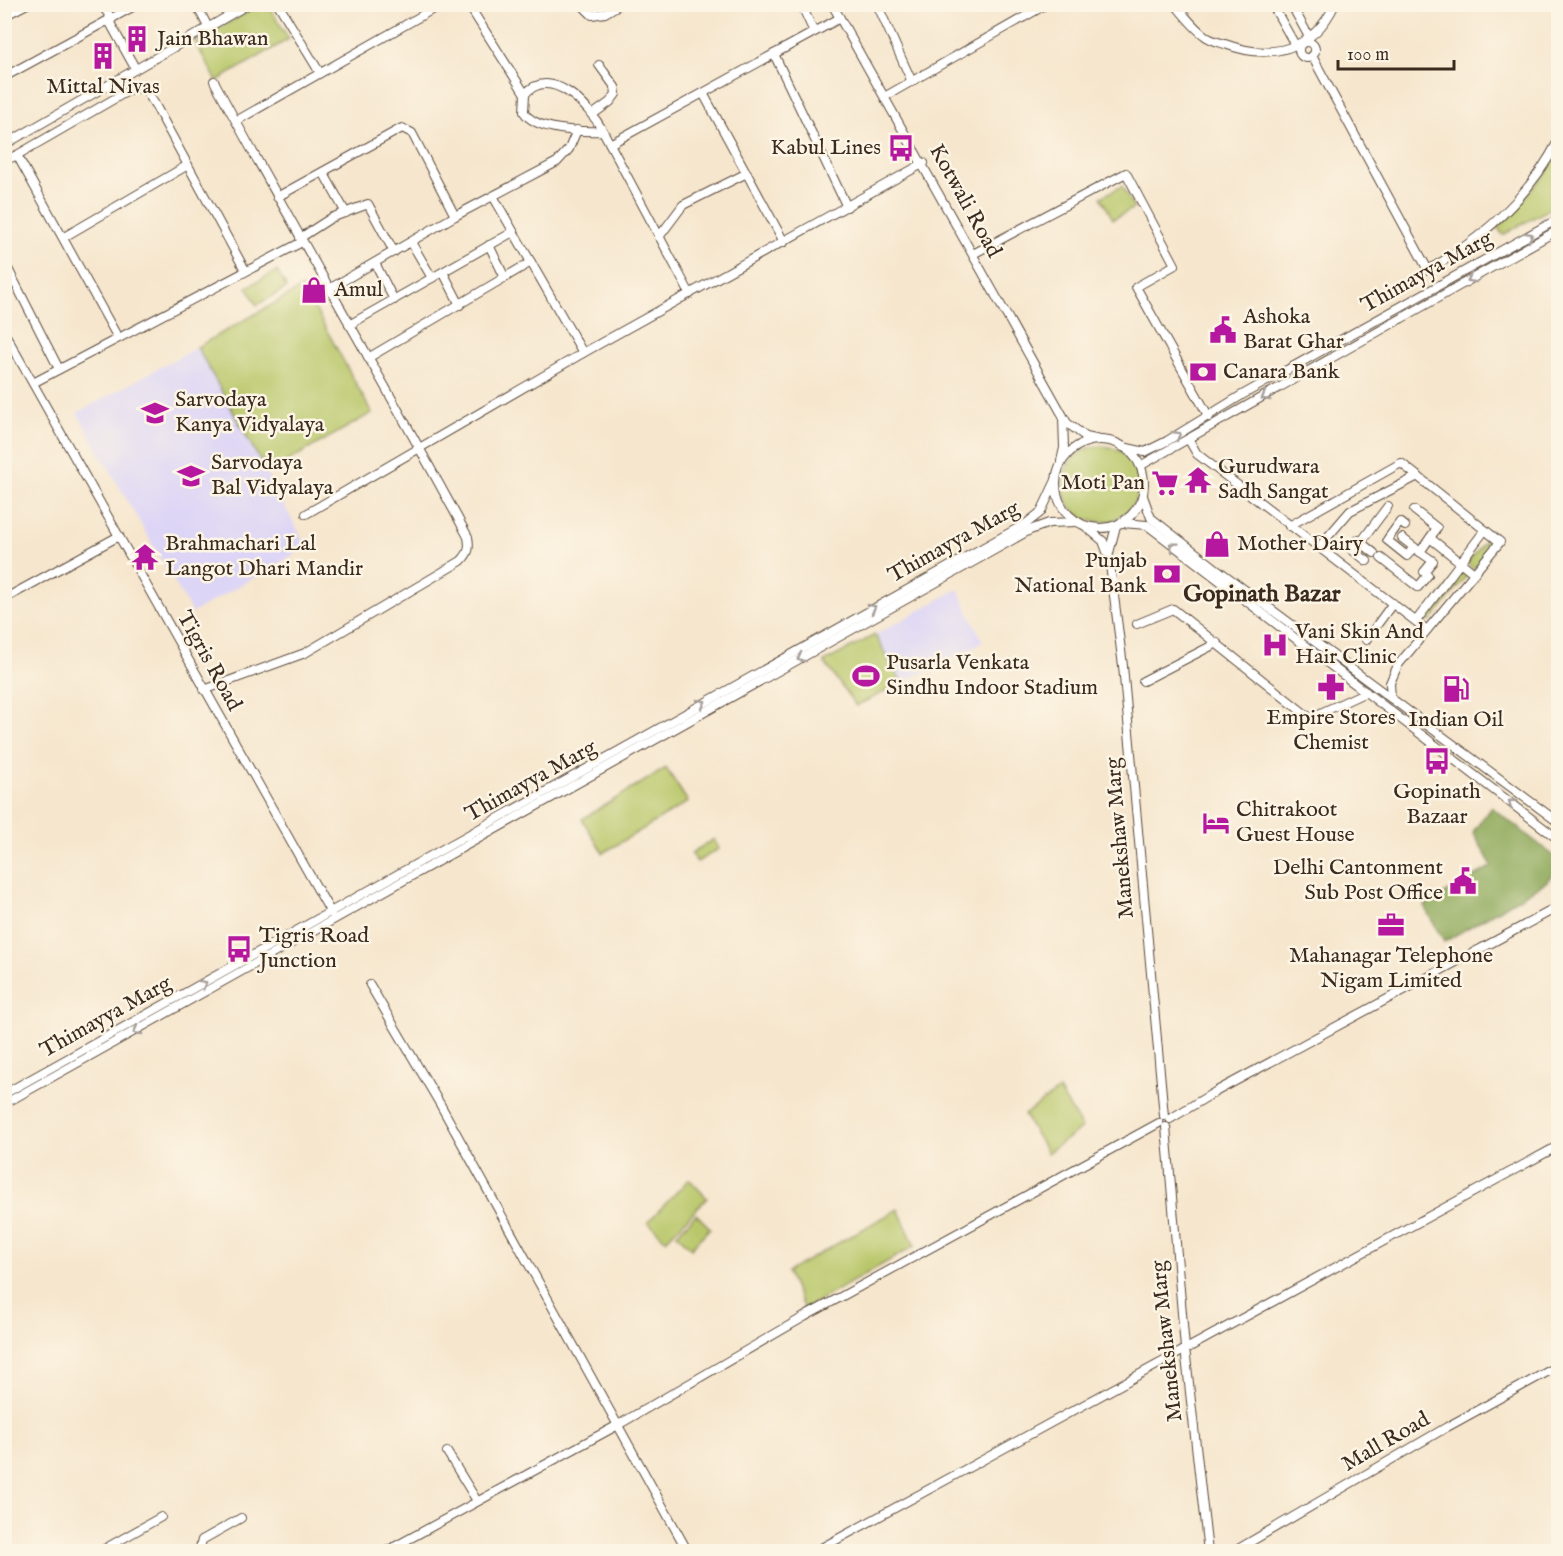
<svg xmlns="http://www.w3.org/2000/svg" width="1563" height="1556" viewBox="0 0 1563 1556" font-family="'IM FELL English',serif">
<rect width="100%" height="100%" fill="#fcf5e5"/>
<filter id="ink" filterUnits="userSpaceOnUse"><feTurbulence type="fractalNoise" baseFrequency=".0167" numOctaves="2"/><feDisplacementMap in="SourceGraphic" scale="12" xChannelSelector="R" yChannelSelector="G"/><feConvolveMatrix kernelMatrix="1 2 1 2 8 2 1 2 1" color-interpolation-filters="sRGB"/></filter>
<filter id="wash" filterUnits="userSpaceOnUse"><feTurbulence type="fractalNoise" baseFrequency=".008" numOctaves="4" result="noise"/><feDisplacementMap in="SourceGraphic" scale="24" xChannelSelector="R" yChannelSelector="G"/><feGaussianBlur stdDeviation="1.35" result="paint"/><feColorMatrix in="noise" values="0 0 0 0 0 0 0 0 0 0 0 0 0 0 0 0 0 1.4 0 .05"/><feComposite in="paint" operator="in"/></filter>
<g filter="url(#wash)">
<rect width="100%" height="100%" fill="#f6e6cd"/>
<!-- built -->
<g fill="#ddd5f6">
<path d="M 197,347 L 307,547 L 192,613 L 77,413 Z"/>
<path d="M 958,589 L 983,642 L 902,683 L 875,635 Z"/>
</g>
<!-- green -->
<g fill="#b9c76a" stroke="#7a7844" stroke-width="1.5">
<path d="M 261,4 L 268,5 L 289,39 L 217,81 L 195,42 Z"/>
<path d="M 1558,151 L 1558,204 L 1503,235 L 1498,228 L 1544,175 Z"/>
<path d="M 1122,186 L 1134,208 L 1113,219 L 1101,197 Z"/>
<path d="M 277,271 L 287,288 L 257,305 L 247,287 Z"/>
<path d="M 303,287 L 372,413 L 267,473 L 197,347 Z"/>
<circle cx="1101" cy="484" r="38"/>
<path d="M 1488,537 L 1495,543 L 1474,569 L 1467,563 Z"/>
<path d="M 1462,569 L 1469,573 L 1430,622 L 1424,617 Z"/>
<path d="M 875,635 L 902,683 L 856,706 L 824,662 Z"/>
<path d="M 666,768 L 688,802 L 603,853 L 582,819 Z"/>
<path d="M 714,839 L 719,849 L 697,862 L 691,853 Z"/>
<path d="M 1059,1090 L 1082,1128 L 1047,1153 L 1024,1115 Z"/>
<path d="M 689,1179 L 707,1198 L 666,1240 L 648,1222 Z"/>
<path d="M 898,1209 L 915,1246 L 804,1309 L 787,1272 Z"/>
<path d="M 696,1214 L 710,1228 L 691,1248 L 677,1234 Z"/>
</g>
<!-- forest -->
<path fill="#92ac5e" stroke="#666b3e" stroke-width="1.5" d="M 1491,807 L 1558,859 L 1558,868 L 1546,882 L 1444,942 L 1424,906 L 1492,866 L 1473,832 Z"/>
</g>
<g filter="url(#ink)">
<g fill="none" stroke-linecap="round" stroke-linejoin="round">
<defs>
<g id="minor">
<path d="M 101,4 L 112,19"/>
<path d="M 196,4 L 208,27"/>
<path d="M 278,4 L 320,73"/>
<path d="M 468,4 L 525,94"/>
<path d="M 581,4 L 592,15 L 605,13 L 620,4"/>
<path d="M 801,4 L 814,32"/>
<path d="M 832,4 L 1067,423 L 1086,437 L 1100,440"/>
<path d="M 877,4 L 912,82"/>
<path d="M 1175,4 C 1184,15 1193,27 1204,35 C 1209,40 1218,42 1225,44 C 1270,61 1314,50 1335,4"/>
<path d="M 1272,4 L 1295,45"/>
<path d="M 1291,4 L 1309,37"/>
<path d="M 4,16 L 27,4"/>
<path d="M 109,21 L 135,68"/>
<circle cx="1307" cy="50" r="8"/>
<path d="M 774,54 L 840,18"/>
<path d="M 1312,56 L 1428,270 C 1482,239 1529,197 1558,141"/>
<path d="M 4,77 L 138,4"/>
<path d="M 703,93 L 784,242"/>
<path d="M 886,96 L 1047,4"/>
<path d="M 592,115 L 610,102 L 616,94 L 615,87 L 599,65"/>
<path d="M 236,121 L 442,4"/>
<path d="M 603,131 C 583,132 535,131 524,112 L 525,94 C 551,65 589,106 603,131 L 690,294"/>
<path d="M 610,144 L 774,54 L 847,207"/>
<path d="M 4,145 L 249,4"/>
<path d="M 4,161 L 17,155"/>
<path d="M 323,172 L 346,213"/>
<path d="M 493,196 L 583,353"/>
<path d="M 277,197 L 402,128 L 412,133 L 455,216"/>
<path d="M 64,237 L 188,165"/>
<path d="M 659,237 L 683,205 L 747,173"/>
<path d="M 300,238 L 331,218 L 368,204 L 394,252"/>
<path d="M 411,242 L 432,278"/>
<path d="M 489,245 L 505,278"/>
<path d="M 973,254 L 1126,173 L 1175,265 L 1136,287 L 1209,417"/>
<path d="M 4,261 L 59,369"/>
<path d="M 375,263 L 394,300"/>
<path d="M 443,272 L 460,305"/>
<path d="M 329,289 L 455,216 L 557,162 L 569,149 L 577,130"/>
<path d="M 349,325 L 513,232"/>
<path d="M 4,332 L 331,913"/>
<path d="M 118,338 L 17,155 L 133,88 L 145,89 L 154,103 L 245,270"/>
<path d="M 368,358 L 531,262"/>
<path d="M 33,383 L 302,242"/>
<path d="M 1189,440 L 1197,454 L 1427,630"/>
<circle cx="1100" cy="484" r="44"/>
<path d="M 1123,447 L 1145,452 L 1167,441 L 1242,395 L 1558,219"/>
<path d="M 1061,461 L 1064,448 L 1063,417"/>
<path d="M 1140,466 L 1558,230"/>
<path d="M 1143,496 L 1151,518 L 1214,567 L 1558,822"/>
<path d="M 306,514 L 583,353 L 924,163"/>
<path d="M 1122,523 L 1147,525 L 1558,839"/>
<path d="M 1085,526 L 1103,541 L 1109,557 L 1123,666 L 1164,1116"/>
<path d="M 1289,526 L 1401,463 L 1500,542 L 1398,665 L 1390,683 L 1391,698"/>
<path d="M 1405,526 L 1400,522 L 1387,540 L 1407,556 L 1414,547"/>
<path d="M 1402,538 L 1420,552 L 1437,528 L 1414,510"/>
<path d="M 1430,538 L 1474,573"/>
<path d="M 1361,542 L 1388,506"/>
<path d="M 1319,547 L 1350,511 L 1418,476"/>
<path d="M 1109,553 L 1116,526"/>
<path d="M 1381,558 L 1418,587 L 1428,575 L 1424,572 L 1433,561 L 1420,552"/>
<path d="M 1367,561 L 1351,549 L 1358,540 L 1374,553"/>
<path d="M 4,599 L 119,536"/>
<path d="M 1416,621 L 1485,530"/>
<path d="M 1137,624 L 1173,609 L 1310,718 L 1366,692"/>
<path d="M 1366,640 L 1393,603"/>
<path d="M 1143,681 L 1217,643"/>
<path d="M 204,690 L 305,653 L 461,561 C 469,553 470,548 468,537 C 386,384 297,235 214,81"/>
<path d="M 370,985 L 440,1104 L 688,1552"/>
<path d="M 4,1094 L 1027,523 L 1041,512 L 1056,480"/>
<path d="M 4,1104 L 1030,530 L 1049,523 L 1077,522"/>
<path d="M 1170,1119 L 1215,1092 L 1558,907"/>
<path d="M 1166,1127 L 1185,1348 L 1208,1552"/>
<path d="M 447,1452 L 477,1501"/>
<path d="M 99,1552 L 161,1517"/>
<path d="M 199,1552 L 202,1540 L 241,1518"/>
<path d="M 385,1552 L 618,1425 L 804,1317 L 1159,1123"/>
<path d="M 814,1552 L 1558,1146"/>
<path d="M 1233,1552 L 1447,1427 L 1558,1366"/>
</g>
</defs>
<!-- minor casing -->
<use href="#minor" stroke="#574638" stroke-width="10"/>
<!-- minor -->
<use href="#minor" stroke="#fff" stroke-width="8"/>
</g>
<!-- one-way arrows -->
<defs><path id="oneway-chevron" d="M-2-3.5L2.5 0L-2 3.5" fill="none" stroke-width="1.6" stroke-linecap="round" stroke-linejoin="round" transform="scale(1.5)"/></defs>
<g stroke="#a79f9a">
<use href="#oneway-chevron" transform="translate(1529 236) rotate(-29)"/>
<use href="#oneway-chevron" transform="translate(1471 279) rotate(151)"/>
<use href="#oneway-chevron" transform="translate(1265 397) rotate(150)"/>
<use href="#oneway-chevron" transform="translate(1177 435) rotate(-30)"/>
<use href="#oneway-chevron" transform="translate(1173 546) rotate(-143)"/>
<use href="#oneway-chevron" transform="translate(872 608) rotate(-29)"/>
<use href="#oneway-chevron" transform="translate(801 658) rotate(151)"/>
<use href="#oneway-chevron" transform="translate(702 703) rotate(-29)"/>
<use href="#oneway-chevron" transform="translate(1512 803) rotate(-142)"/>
<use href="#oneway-chevron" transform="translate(203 984) rotate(-29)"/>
<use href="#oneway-chevron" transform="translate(137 1031) rotate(151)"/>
</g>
</g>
<!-- icons -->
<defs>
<symbol id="building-bare" viewBox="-9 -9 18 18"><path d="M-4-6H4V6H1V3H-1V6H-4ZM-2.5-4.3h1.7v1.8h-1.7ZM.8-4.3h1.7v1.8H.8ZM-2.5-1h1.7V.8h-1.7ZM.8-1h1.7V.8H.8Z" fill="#b5179e" stroke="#fcf5e5" stroke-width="2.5" paint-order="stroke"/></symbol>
<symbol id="bus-bare" viewBox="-9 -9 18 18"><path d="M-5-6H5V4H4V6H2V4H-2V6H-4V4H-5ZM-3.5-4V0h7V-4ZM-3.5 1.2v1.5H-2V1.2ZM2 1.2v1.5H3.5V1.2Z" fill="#b5179e" stroke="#fcf5e5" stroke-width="2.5" paint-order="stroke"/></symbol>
<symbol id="shop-bare" viewBox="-9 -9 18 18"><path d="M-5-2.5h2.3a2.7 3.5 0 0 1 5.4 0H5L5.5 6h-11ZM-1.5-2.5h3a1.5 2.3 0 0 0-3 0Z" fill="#b5179e" stroke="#fcf5e5" stroke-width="2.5" paint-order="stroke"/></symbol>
<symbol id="civic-bare" viewBox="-9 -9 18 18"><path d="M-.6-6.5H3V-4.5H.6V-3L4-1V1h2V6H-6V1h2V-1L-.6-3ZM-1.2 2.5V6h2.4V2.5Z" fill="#b5179e" stroke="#fcf5e5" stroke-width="2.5" paint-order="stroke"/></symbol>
<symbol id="bank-bare" viewBox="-9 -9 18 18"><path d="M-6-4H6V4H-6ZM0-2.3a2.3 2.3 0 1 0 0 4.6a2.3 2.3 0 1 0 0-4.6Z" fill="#b5179e" stroke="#fcf5e5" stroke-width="2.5" paint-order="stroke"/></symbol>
<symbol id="school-bare" viewBox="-9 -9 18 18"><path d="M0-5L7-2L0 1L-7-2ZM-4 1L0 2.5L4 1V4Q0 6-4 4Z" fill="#b5179e" stroke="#fcf5e5" stroke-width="2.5" paint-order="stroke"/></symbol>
<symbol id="temple-bare" viewBox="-9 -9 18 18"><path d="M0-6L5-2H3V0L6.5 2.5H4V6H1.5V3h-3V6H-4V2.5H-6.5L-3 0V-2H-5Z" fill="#b5179e" stroke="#fcf5e5" stroke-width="2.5" paint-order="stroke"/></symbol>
<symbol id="supermarket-bare" viewBox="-9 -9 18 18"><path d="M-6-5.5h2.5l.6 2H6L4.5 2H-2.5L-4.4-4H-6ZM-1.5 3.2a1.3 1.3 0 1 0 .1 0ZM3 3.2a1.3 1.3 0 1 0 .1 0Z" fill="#b5179e" stroke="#fcf5e5" stroke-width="2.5" paint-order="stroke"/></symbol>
<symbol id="hospital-bare" viewBox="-9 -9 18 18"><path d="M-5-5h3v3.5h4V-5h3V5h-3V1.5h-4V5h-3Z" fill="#b5179e" stroke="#fcf5e5" stroke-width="2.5" paint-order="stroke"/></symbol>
<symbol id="stadium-bare" viewBox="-9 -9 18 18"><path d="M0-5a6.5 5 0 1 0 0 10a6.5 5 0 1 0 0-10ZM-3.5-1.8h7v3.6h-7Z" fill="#b5179e" stroke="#fcf5e5" stroke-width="2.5" paint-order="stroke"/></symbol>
<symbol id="pharmacy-bare" viewBox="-9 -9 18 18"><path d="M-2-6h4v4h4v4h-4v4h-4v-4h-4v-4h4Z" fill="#b5179e" stroke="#fcf5e5" stroke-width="2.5" paint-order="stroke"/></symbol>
<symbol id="fuel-bare" viewBox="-9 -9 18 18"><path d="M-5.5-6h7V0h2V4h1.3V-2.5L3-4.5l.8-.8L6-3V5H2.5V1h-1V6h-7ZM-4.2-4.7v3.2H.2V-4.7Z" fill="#b5179e" stroke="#fcf5e5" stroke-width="2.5" paint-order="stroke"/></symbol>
<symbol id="hotel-bare" viewBox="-9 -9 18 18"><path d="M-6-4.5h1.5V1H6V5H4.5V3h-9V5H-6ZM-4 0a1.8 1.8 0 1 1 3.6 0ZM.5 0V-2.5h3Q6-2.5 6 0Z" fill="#b5179e" stroke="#fcf5e5" stroke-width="2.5" paint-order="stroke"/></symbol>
<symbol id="office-bare" viewBox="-9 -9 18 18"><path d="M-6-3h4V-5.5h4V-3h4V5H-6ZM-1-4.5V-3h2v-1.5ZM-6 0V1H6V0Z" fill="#b5179e" stroke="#fcf5e5" stroke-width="2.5" paint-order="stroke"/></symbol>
</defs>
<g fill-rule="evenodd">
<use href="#building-bare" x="118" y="20" width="38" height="38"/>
<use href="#building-bare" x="84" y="37" width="38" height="38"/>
<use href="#bus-bare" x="882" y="129" width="38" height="38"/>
<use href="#shop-bare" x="295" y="271" width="38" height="38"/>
<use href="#civic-bare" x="1204" y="311" width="38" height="38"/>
<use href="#bank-bare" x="1184" y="353" width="38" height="38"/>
<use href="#school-bare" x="136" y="394" width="38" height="38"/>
<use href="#school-bare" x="172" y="457" width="38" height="38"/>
<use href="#temple-bare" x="1179" y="461" width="38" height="38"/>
<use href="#supermarket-bare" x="1146" y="464" width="38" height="38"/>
<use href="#shop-bare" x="1198" y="525" width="38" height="38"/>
<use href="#temple-bare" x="126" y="538" width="38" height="38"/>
<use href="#bank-bare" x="1148" y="555" width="38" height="38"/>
<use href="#hospital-bare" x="1256" y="626" width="38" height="38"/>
<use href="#stadium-bare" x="847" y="657" width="38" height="38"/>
<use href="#pharmacy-bare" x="1312" y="668" width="38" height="38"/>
<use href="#fuel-bare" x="1437" y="670" width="38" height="38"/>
<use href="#bus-bare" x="1418" y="742" width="38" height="38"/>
<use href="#hotel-bare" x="1197" y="804" width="38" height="38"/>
<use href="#civic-bare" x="1444" y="862" width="38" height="38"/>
<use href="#office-bare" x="1372" y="906" width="38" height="38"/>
<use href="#bus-bare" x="220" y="930" width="38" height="38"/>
</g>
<g text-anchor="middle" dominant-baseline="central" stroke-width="5" stroke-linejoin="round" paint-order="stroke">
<!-- poi labels -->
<g font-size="22" fill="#3b2a1e" stroke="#fcf5e5" text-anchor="start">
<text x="157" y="39">Jain Bhawan</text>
<text x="103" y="87" text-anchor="middle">Mittal Nivas</text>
<text x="881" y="148" text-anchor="end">Kabul Lines</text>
<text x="334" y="290">Amul</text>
<text x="1243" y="317">Ashoka<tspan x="1243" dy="25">Barat Ghar</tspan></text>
<text x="1223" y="372">Canara Bank</text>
<text x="175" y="400">Sarvodaya<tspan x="175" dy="25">Kanya Vidyalaya</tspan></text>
<text x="211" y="463">Sarvodaya<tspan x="211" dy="25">Bal Vidyalaya</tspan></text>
<text x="1218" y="467">Gurudwara<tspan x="1218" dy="25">Sadh Sangat</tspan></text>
<text x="1145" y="483" text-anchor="end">Moti Pan</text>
<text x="165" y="544">Brahmachari Lal<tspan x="165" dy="25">Langot Dhari Mandir</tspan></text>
<text x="1237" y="544">Mother Dairy</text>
<text x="1147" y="561" text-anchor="end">Punjab<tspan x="1147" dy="25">National Bank</tspan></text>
<text x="1295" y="632">Vani Skin And<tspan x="1295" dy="25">Hair Clinic</tspan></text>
<text x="886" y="663">Pusarla Venkata<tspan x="886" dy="25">Sindhu Indoor Stadium</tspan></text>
<text x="1331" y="718" text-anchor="middle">Empire Stores<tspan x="1331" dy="25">Chemist</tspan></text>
<text x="1456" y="720" text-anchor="middle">Indian Oil</text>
<text x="1437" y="792" text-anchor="middle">Gopinath<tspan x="1437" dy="25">Bazaar</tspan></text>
<text x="1236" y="810">Chitrakoot<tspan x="1236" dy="25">Guest House</tspan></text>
<text x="1443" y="868" text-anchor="end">Delhi Cantonment<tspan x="1443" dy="25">Sub Post Office</tspan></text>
<text x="259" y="936">Tigris Road<tspan x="259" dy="25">Junction</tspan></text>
<text x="1391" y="956" text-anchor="middle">Mahanagar Telephone<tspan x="1391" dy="25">Nigam Limited</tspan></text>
</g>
<!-- street labels -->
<g font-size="22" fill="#3b2a1e" stroke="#fcf5e5">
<text transform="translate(965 201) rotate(61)">Kotwali Road</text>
<text transform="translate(1427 272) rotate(-29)">Thimayya Marg</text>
<text transform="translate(954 542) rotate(-29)">Thimayya Marg</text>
<text transform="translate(209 661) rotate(61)">Tigris Road</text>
<text transform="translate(531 781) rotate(-29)">Thimayya Marg</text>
<text transform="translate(1120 838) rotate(-95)">Manekshaw Marg</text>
<text transform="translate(106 1017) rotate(-29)">Thimayya Marg</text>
<text transform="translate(1167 1341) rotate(-96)">Manekshaw Marg</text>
<text transform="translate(1386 1442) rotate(-30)">Mall Road</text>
</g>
<!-- neighbourhood labels -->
<g font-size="24" font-weight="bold" fill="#3b2a1e" stroke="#fcf5e5">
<text x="1262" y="594">Gopinath Bazar</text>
</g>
</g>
<!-- margin -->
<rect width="1563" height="1556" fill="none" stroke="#fcf5e5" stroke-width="24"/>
<!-- scale -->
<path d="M1338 60v9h116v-9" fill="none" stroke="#3b2a1e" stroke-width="3"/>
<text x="1347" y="60" font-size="18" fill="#3b2a1e" stroke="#fcf5e5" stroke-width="4.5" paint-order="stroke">100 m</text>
</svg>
